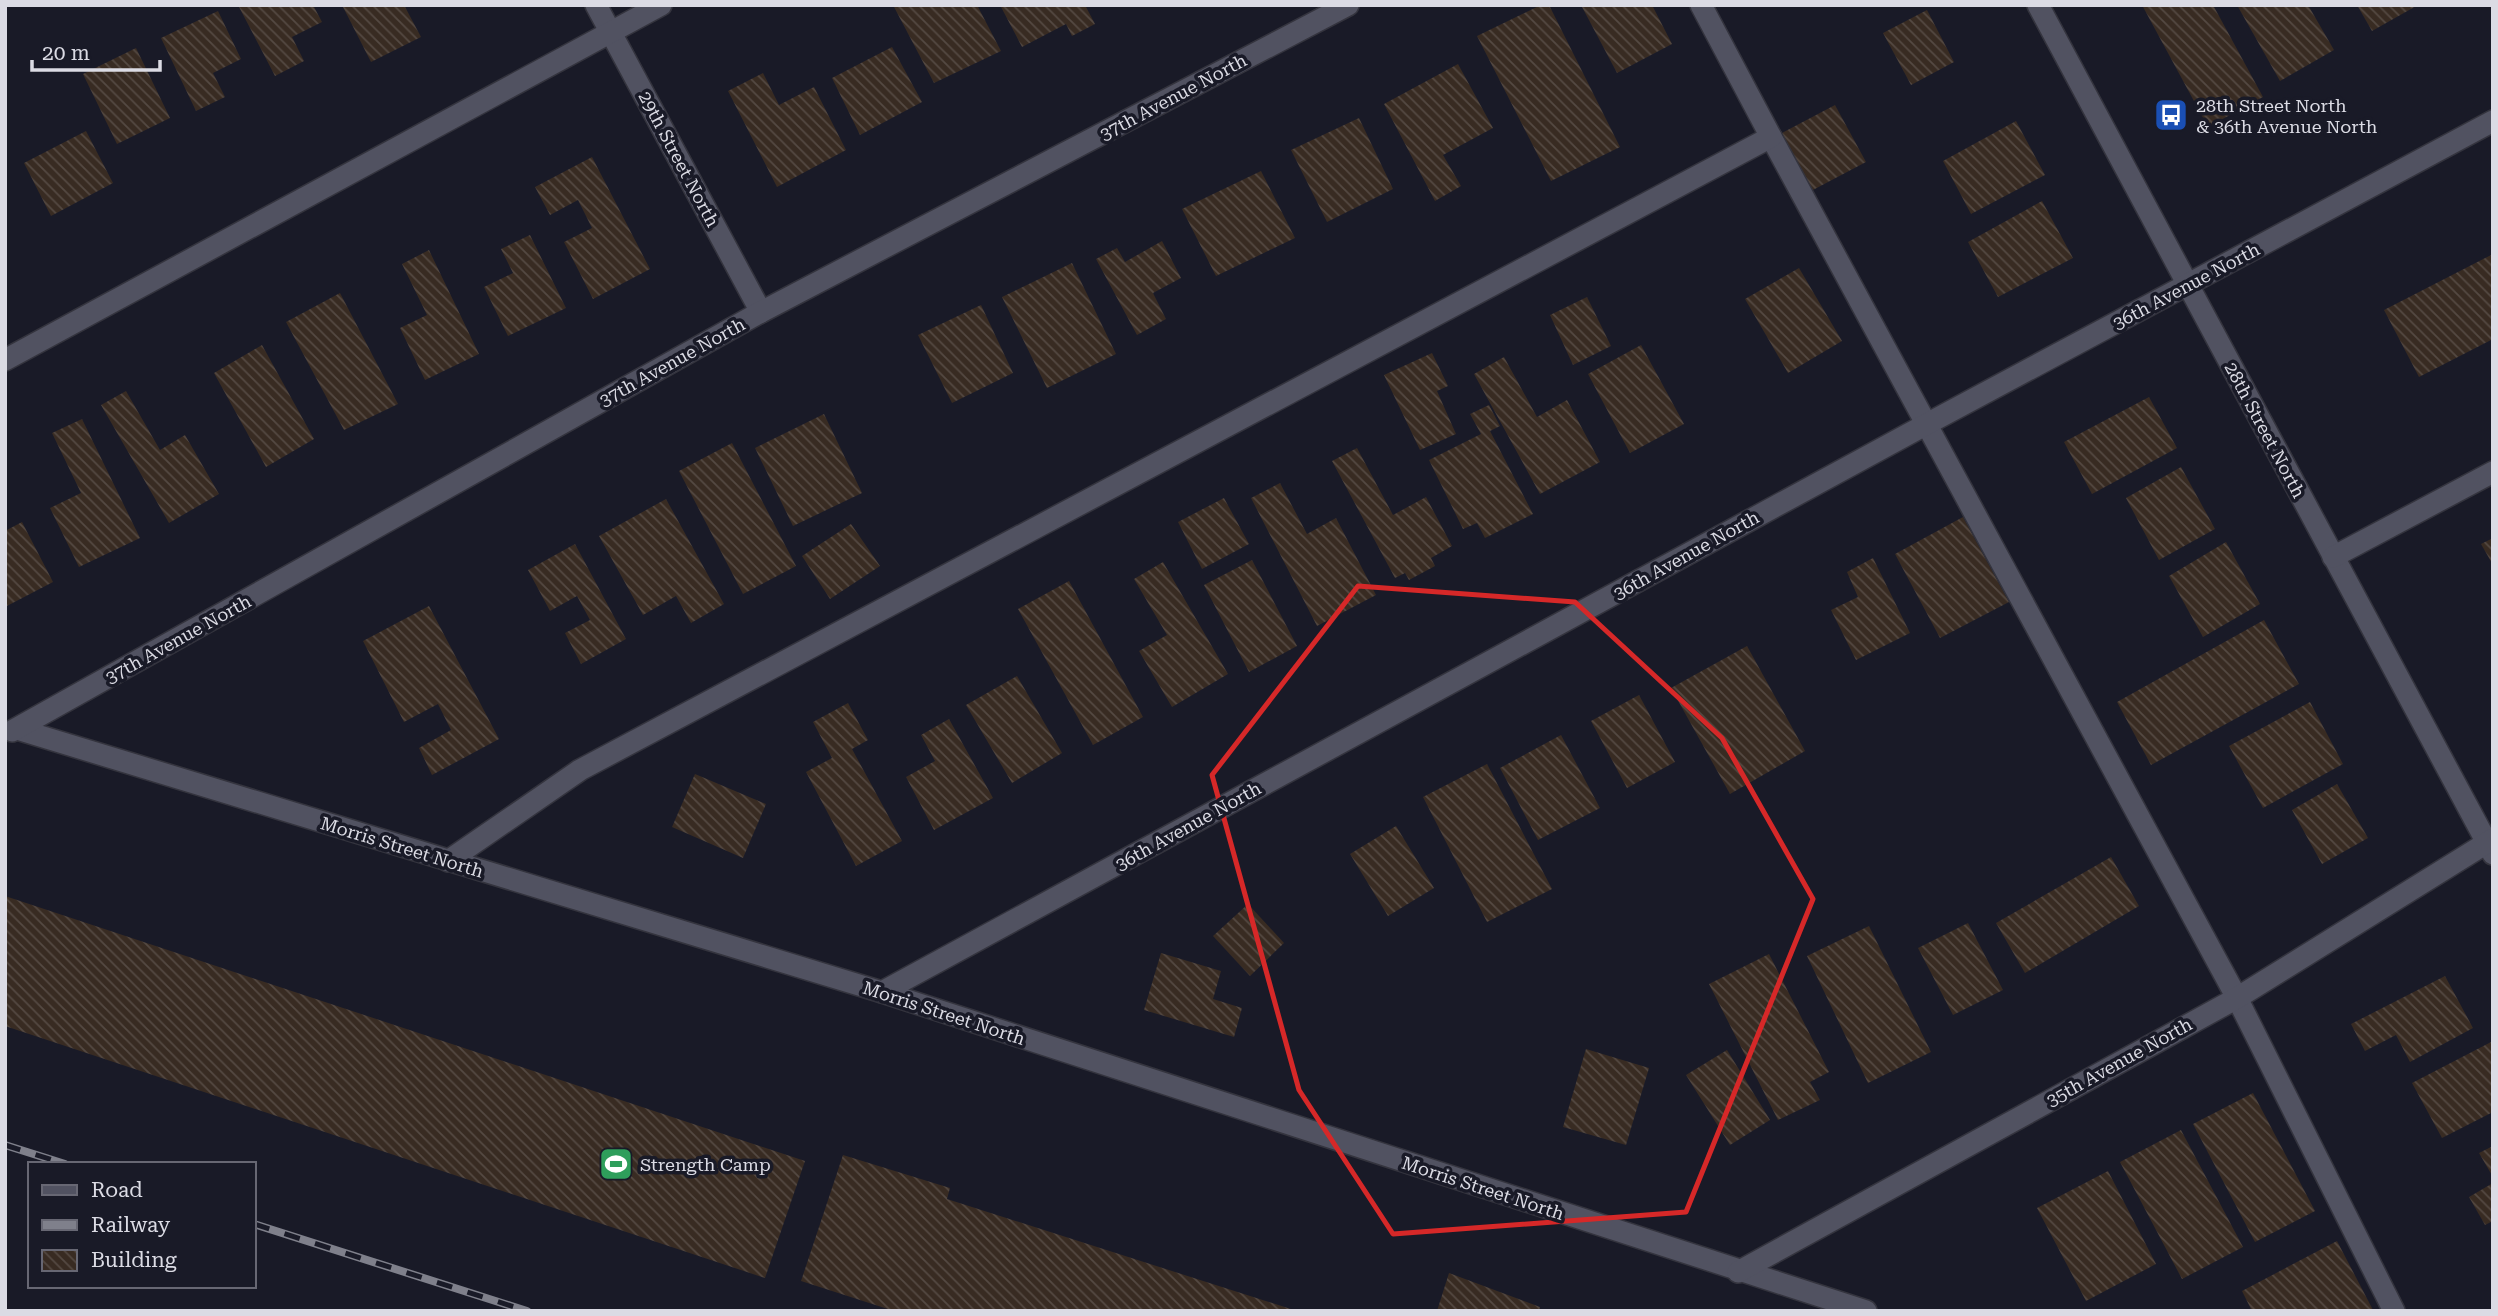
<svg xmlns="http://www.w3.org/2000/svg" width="2498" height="1316" viewBox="0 0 2498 1316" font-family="'Roboto Serif',serif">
<defs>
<pattern id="building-back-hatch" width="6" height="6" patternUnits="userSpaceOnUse" patternTransform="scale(1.75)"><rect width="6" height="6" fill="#382b22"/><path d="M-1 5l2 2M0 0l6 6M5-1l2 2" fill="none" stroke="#544942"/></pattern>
</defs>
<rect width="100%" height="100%" fill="#191a27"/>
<!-- building -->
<g fill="url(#building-back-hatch)">
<path d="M 238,5 L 313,5 L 322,22 L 292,37 L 304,61 L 275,76 Z"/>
<path d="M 342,5 L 404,5 L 421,37 L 371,62 Z"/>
<path d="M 893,5 L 977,5 L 1001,51 L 934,83 Z"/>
<path d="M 1000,5 L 1085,5 L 1095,24 L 1072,36 L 1066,24 L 1022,47 Z"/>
<path d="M 1541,5 L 1549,5 L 1620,147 L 1551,181 L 1477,36 Z"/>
<path d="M 1581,5 L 1652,5 L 1672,44 L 1617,73 Z"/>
<path d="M 2142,5 L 2213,5 L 2263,97 L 2208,127 Z"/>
<path d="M 2237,5 L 2308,5 L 2334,50 L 2280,81 Z"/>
<path d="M 2357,5 L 2418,5 L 2372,31 Z"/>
<path d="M 1927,10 L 1954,62 L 1911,85 L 1883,33 Z"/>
<path d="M 218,11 L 241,59 L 213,73 L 225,97 L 196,111 L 161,38 Z"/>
<path d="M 892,47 L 922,102 L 860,135 L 832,78 Z"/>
<path d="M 136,48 L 170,118 L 117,144 L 83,74 Z"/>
<path d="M 1458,64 L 1493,128 L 1443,155 L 1461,186 L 1435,201 L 1384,104 Z"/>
<path d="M 763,73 L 779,105 L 814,87 L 846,150 L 777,187 L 728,91 Z"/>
<path d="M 1835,105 L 1866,162 L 1811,191 L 1780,134 Z"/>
<path d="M 1359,118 L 1393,189 L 1327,222 L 1291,150 Z"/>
<path d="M 2016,121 L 2045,175 L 1971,214 L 1943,161 Z"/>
<path d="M 86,131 L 113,183 L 51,216 L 24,163 Z"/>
<path d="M 592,157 L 650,269 L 593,299 L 564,242 L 592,228 L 578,200 L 550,215 L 535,187 Z"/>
<path d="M 1261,171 L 1295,238 L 1216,276 L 1182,209 Z"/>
<path d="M 2042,201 L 2073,258 L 1998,297 L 1968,242 Z"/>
<path d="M 530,235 L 566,308 L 508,336 L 484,287 L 513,273 L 501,249 Z"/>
<path d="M 1162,241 L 1181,278 L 1153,293 L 1166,319 L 1137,335 L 1096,259 L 1117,248 L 1125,262 Z"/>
<path d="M 429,250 L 479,354 L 425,380 L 400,328 L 427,315 L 402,264 Z"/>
<path d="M 2493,254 L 2493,339 L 2419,377 L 2384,310 Z"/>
<path d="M 1072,263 L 1116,354 L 1047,388 L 1002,297 Z"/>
<path d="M 1799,268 L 1842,341 L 1788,373 L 1745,299 Z"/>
<path d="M 340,293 L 398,404 L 344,430 L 286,322 Z"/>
<path d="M 1587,297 L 1611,346 L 1573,365 L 1550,315 Z"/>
<path d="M 981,305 L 1013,373 L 952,403 L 918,335 Z"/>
<path d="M 262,345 L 314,439 L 266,467 L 214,373 Z"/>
<path d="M 1641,345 L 1684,424 L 1630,453 L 1588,374 Z"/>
<path d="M 1432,353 L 1448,386 L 1437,391 L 1456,434 L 1420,450 L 1384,375 Z"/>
<path d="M 1504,357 L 1537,417 L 1567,400 L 1600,462 L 1540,494 L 1474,374 Z"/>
<path d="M 126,391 L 160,450 L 185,435 L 219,494 L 169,523 L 101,405 Z"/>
<path d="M 2149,397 L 2177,448 L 2092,494 L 2064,442 Z"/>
<path d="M 1489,405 L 1500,426 L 1490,431 L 1533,514 L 1485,538 L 1477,523 L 1463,529 L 1429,460 L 1481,434 L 1470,414 Z"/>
<path d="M 824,414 L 862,493 L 793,526 L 755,448 Z"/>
<path d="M 82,419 L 140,538 L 79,567 L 50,508 L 81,493 L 52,433 Z"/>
<path d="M 732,443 L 796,566 L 743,594 L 679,471 Z"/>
<path d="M 1357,448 L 1393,515 L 1426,497 L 1452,546 L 1431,558 L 1435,566 L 1409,580 L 1405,573 L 1395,578 L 1332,461 Z"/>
<path d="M 2181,467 L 2215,529 L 2159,560 L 2126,498 Z"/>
<path d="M 1280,483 L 1307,534 L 1336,518 L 1376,595 L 1317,626 L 1251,498 Z"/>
<path d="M 1224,498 L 1249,544 L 1202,569 L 1178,522 Z"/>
<path d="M 666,499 L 724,604 L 691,623 L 676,596 L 643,615 L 599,536 Z"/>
<path d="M 1963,517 L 2009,602 L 1940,638 L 1895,554 Z"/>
<path d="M 22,522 L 53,582 L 5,607 L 5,531 Z"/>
<path d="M 851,524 L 880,566 L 830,599 L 802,556 Z"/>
<path d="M 2493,538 L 2493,565 L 2481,544 Z"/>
<path d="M 2226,542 L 2260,604 L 2203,637 L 2169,576 Z"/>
<path d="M 575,544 L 626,639 L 581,664 L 565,633 L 590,620 L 577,596 L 550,611 L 528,570 Z"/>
<path d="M 1873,558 L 1910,633 L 1856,660 L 1831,610 L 1858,597 L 1847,572 Z"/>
<path d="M 1252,560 L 1297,646 L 1249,672 L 1204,585 Z"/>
<path d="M 1163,562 L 1228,674 L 1172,707 L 1139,651 L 1167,635 L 1134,579 Z"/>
<path d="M 1069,581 L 1143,717 L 1093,745 L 1018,609 Z"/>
<path d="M 429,606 L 499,739 L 432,775 L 419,748 L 451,730 L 438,704 L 404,722 L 363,641 Z"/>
<path d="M 2264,620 L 2299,684 L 2151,765 L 2117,702 Z"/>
<path d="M 1747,646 L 1805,751 L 1730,794 L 1671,688 Z"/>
<path d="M 1017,676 L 1062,753 L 1012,783 L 966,705 Z"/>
<path d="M 1639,695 L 1675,762 L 1627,788 L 1591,721 Z"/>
<path d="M 2310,702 L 2343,764 L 2263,808 L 2229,746 Z"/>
<path d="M 848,703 L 868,740 L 852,749 L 902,841 L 856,866 L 806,772 L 832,758 L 813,722 Z"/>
<path d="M 949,719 L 993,798 L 934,830 L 906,777 L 935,761 L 921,735 Z"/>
<path d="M 1561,735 L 1600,808 L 1538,840 L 1500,768 Z"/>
<path d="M 1487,764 L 1552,889 L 1487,922 L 1423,797 Z"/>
<path d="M 695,774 L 766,804 L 743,858 L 672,827 Z"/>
<path d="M 2337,784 L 2368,838 L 2322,864 L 2292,810 Z"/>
<path d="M 1396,826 L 1434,888 L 1388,916 L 1350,854 Z"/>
<path d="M 2111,857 L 2139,906 L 2025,973 L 1996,923 Z"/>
<path d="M 5,896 L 805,1161 L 765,1278 L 5,1026 Z"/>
<path d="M 1248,904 L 1284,943 L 1250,976 L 1213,936 Z"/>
<path d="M 1968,923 L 2003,990 L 1953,1015 L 1918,948 Z"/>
<path d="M 1869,926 L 1931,1052 L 1868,1083 L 1807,956 Z"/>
<path d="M 1161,953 L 1221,971 L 1213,999 L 1242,1008 L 1234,1037 L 1144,1010 Z"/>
<path d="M 1769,954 L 1829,1072 L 1810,1082 L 1820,1100 L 1778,1120 L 1709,984 Z"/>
<path d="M 2445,976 L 2473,1028 L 2410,1062 L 2396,1035 L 2365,1051 L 2351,1024 Z"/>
<path d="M 2493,1041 L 2493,1112 L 2442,1138 L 2412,1083 Z"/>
<path d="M 1586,1049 L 1649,1068 L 1626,1145 L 1563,1127 Z"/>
<path d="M 1727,1050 L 1770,1120 L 1730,1145 L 1686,1075 Z"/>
<path d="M 2253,1093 L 2315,1211 L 2255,1242 L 2193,1124 Z"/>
<path d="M 2181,1130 L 2243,1247 L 2182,1279 L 2120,1162 Z"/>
<path d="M 2493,1146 L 2493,1177 L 2479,1153 Z"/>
<path d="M 843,1155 L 950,1188 L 947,1199 L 1297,1311 L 894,1311 L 801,1281 Z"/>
<path d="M 2108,1171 L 2156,1264 L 2086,1301 L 2037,1208 Z"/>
<path d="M 2493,1183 L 2493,1221 L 2485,1225 L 2469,1197 Z"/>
<path d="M 2337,1241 L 2373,1310 L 2252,1311 L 2242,1291 Z"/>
<path d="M 1449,1273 L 1540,1307 L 1539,1311 L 1437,1311 Z"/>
</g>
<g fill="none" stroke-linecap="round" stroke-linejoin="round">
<defs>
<g id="minor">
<path d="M 596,5 L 761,312"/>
<path d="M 2038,5 L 2493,854"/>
<path d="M 1771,137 L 2237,998 L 2394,1311"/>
<path d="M 5,360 L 661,5"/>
<path d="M 2333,557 L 2493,472"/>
<path d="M 17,729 L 882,992 L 1866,1311"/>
<path d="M 12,731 L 761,312 L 1348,5"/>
<path d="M 448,861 L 580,770 L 1771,137 L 1701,5"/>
<path d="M 882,992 L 1925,425 L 2493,121"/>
<path d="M 1738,1272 L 2237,998 L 2493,839"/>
</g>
</defs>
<!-- minor casing -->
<use href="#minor" stroke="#34343e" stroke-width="24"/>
<!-- minor -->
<use href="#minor" stroke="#515261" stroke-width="21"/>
<defs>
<g id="rail">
<path d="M 5,1145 L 65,1164"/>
<path d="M 254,1224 L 527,1311"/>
</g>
</defs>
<!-- rail casing -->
<use href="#rail" stroke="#7f808b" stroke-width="8"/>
<!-- rail -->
<use href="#rail" stroke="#191a27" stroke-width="5" stroke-dasharray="16" stroke-linecap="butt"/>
</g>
<!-- marked area -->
<path fill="none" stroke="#d62828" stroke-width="5" stroke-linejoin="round" d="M 1358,586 L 1575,602 L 1722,738 L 1813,899 L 1686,1212 L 1393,1234 L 1299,1090 L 1212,775 Z"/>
<!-- icons -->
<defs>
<symbol id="bus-square" viewBox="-11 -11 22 22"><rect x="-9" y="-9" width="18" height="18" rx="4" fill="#1a4fb4" stroke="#191a27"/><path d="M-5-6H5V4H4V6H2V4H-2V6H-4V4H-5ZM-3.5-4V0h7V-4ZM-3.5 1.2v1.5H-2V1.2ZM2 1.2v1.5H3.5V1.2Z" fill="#fff"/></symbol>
<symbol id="stadium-square" viewBox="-11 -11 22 22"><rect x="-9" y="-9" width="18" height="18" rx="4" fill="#2e9e5b" stroke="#191a27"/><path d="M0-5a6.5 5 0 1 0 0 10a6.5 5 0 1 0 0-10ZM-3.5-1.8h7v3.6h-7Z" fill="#fff"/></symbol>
</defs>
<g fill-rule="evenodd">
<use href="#bus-square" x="2152" y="96" width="38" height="38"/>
<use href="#stadium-square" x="597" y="1145" width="38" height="38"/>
</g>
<g text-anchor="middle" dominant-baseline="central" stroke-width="7" stroke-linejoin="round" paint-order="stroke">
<!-- street labels -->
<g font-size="18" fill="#dbdbe4" stroke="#191a27">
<text transform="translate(1173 97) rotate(-28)">37th Avenue North</text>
<text transform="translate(679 159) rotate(62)">29th Street North</text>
<text transform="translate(2186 286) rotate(-28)">36th Avenue North</text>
<text transform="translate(672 362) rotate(-29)">37th Avenue North</text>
<text transform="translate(2265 430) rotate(62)">28th Street North</text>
<text transform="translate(1686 555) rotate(-29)">36th Avenue North</text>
<text transform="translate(178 639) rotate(-29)">37th Avenue North</text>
<text transform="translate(1188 826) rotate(-29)">36th Avenue North</text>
<text transform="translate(402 847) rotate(17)">Morris Street North</text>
<text transform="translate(944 1013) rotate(18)">Morris Street North</text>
<text transform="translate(2119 1062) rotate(-29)">35th Avenue North</text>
<text transform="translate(1483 1188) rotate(18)">Morris Street North</text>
</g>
<!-- poi labels -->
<g font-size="18" fill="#dbdbe4" stroke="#191a27" text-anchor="start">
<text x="2196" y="105">28th Street North<tspan x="2196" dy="21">&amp; 36th Avenue North</tspan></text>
<text x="640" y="1164">Strength Camp</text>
</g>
</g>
<!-- border -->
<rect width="2498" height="1316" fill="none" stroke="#dbdbe4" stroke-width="14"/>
<!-- legend -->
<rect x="28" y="1162" width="228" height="126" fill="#191a27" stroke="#676773" stroke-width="2"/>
<rect x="42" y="1185" width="35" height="10" fill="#515261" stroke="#676773" stroke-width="2"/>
<text x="91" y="1197" font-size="21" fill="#dbdbe4">Road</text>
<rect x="42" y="1220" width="35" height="10" fill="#7f808b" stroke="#676773" stroke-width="2"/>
<text x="91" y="1232" font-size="21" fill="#dbdbe4">Railway</text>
<rect x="42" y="1250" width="35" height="21" fill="url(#building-back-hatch)" stroke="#676773" stroke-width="2"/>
<text x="91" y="1267" font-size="21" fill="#dbdbe4">Building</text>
<!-- scale -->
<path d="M32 60v10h128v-10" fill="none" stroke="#dbdbe4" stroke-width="3.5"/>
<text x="42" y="60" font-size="21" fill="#dbdbe4" stroke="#191a27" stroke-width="5" paint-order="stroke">20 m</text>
</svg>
